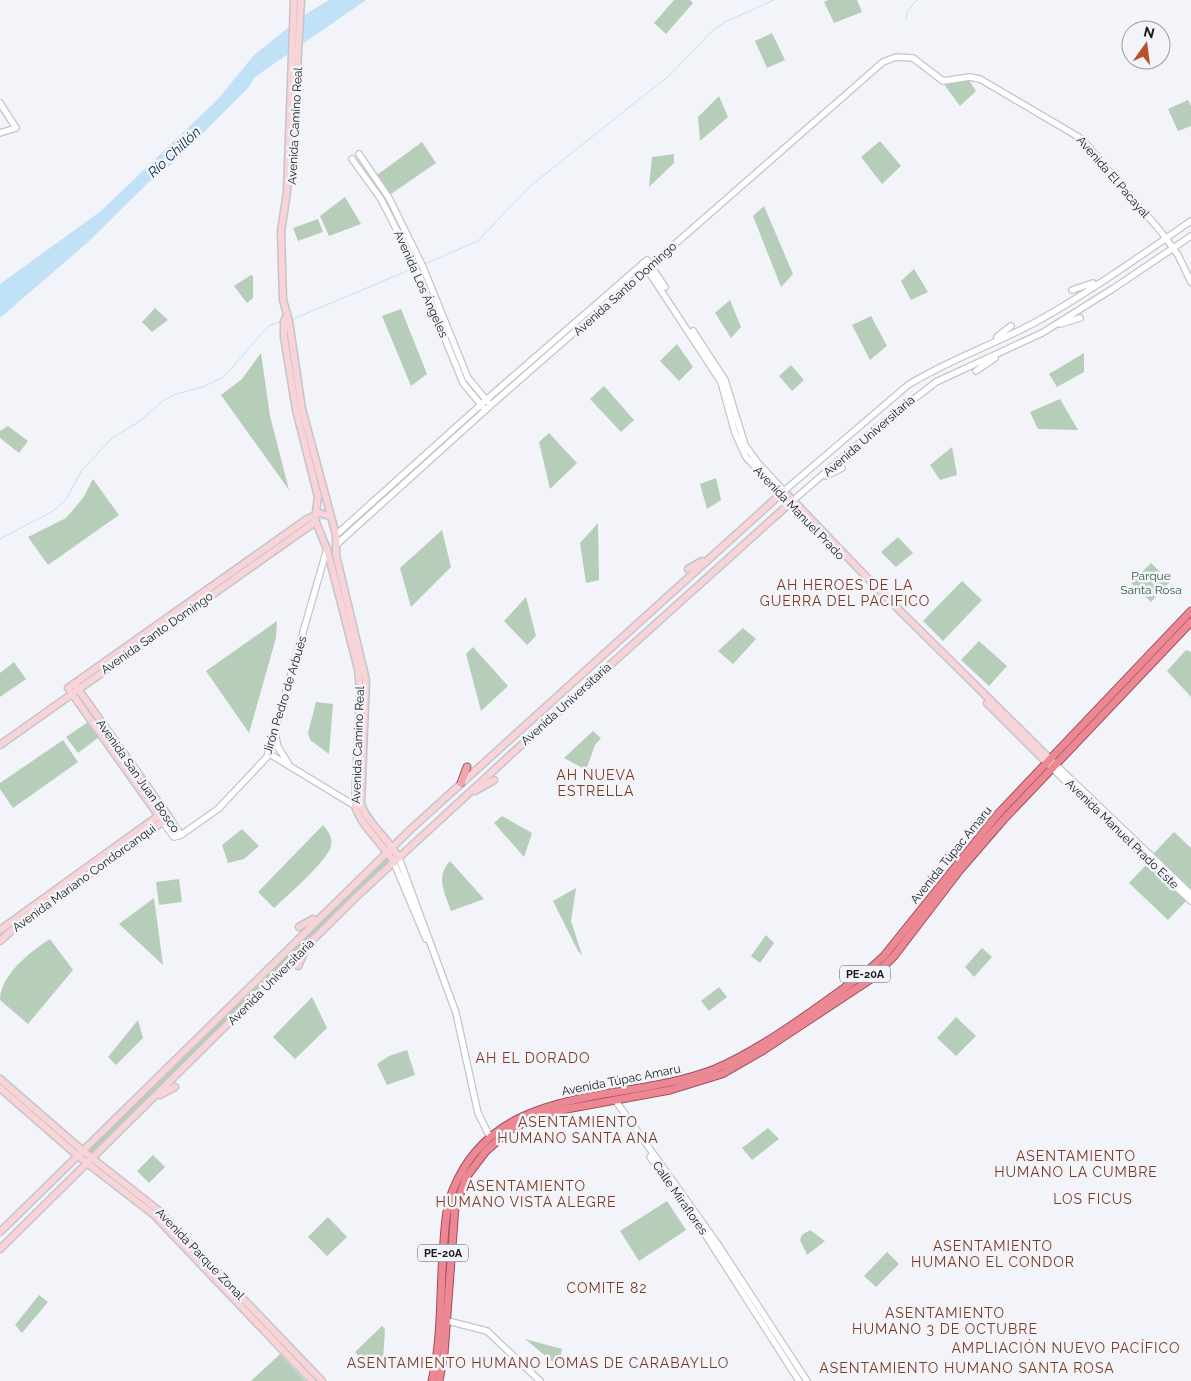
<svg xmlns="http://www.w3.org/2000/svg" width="1191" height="1381" viewBox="0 0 1191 1381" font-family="Raleway,sans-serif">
<rect width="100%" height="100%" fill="#f2f4f9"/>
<!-- green -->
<g fill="#b6ceb9">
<path d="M 674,0 L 690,0 L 693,3 L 666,34 L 654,23 Z"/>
<path d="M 828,0 L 857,0 L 862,12 L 834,23 L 824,2 Z"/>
<path d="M 772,33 L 785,60 L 767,68 L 755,41 Z"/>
<path d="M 968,79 L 976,91 L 960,106 L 943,83 Z"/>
<path d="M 719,96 L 728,117 L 700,141 L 698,117 Z"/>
<path d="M 1188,100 L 1191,106 L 1191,126 L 1178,131 L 1168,109 Z"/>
<path d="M 880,141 L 901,166 L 882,184 L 861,157 Z"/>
<path d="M 422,142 L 436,163 L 391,194 L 377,175 Z"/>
<path d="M 674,154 L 674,163 L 649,187 L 652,157 Z"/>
<path d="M 345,197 L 361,224 L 329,236 L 320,216 Z"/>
<path d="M 764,206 L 793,274 L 781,287 L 753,216 Z"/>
<path d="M 318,219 L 323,232 L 298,241 L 293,228 Z"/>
<path d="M 914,269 L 928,292 L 911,300 L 901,281 Z"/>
<path d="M 251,275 L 253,276 L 253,298 L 247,303 L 234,286 Z"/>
<path d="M 730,300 L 741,327 L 731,338 L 715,313 Z"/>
<path d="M 155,308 L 168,320 L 152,332 L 142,322 Z"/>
<path d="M 401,309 L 427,374 L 411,386 L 382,316 Z"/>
<path d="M 871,316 L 887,346 L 870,360 L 852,325 Z"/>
<path d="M 677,344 L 693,367 L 679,381 L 660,361 Z"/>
<path d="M 261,353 L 270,416 L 289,490 L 221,395 L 242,379 Z"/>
<path d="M 1084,353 L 1084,372 L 1057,387 L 1049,374 Z"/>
<path d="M 791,365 L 804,380 L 792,391 L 779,376 Z"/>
<path d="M 604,386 L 634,420 L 621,432 L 590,399 Z"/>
<path d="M 1060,399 L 1078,430 L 1038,429 L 1030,412 Z"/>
<path d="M 8,426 L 28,441 L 19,453 L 0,438 L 0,431 Z"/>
<path d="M 549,433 L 577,463 L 550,489 L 539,442 Z"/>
<path d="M 952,447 L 957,475 L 940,480 L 930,465 Z"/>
<path d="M 716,478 L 721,500 L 707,509 L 700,484 Z"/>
<path d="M 93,479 L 119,515 L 48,565 L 28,537 L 66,518 L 83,498 Z"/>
<path d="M 598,523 L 599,580 L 586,583 L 580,543 Z"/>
<path d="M 442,530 L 451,567 L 411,607 L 400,568 Z"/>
<path d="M 898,537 L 913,553 L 896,567 L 881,552 Z"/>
<path d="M 1151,563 L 1170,582 L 1151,602 L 1131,583 Z"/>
<path d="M 962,581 L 982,600 L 943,641 L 923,621 Z"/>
<path d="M 526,597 L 536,636 L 527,645 L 504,621 Z"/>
<path d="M 277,621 L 276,638 L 249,733 L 206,671 Z"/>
<path d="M 743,628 L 756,639 L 733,664 L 718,651 Z"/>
<path d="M 979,641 L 1007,666 L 989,686 L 961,660 Z"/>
<path d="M 473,647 L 508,686 L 481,711 L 466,654 Z"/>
<path d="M 1186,650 L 1191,652 L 1191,697 L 1167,671 Z"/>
<path d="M 14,662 L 26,679 L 0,697 L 0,673 Z"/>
<path d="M 316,702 L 333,704 L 329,754 L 310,740 L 308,733 Z"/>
<path d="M 88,722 L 99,737 L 78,753 L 66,737 Z"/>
<path d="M 593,731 L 601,738 L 595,745 L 586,770 L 564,758 Z"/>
<path d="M 63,740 L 78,762 L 13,808 L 0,789 L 0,783 Z"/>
<path d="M 502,816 L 532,833 L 524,857 L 494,823 Z"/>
<path d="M 323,825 C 328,831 333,837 331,846 C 329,859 286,897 274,908 L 258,892 Z"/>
<path d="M 242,829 L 259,846 L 244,859 L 228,863 L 222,845 Z"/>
<path d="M 1174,832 L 1191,848 L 1191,891 L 1153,854 Z"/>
<path d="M 387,855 L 391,863 L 93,1157 L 86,1151 Z"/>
<path d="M 450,861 L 484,899 L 451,911 C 445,893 435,877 450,861 Z"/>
<path d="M 1148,863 L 1187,900 L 1168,920 L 1129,883 Z"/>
<path d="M 179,879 L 182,902 L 159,905 L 156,882 Z"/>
<path d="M 576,888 L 571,921 L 582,955 L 578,951 L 553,901 Z"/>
<path d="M 154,898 L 163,965 L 119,924 Z"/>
<path d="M 766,935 L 774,943 L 760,963 L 751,956 Z"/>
<path d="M 50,939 L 73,970 L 28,1024 L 0,1000 C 0,975 30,952 50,939 Z"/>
<path d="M 982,948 L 992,957 L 974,977 L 965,967 Z"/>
<path d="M 719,987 L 727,997 L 709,1011 L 701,1001 Z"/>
<path d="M 312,997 L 327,1028 L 295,1059 L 273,1037 Z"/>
<path d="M 956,1017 L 976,1036 L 956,1056 L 937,1038 Z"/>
<path d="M 138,1020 L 143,1038 L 116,1065 L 108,1057 Z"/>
<path d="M 407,1050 L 415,1075 L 387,1085 L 377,1064 L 389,1056 Z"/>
<path d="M 768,1128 L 779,1139 L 752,1160 L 742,1148 Z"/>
<path d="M 153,1155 L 165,1167 L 149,1183 L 137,1171 Z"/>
<path d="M 667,1201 L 686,1230 L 639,1261 L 620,1231 Z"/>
<path d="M 328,1217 L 347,1237 L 327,1256 L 308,1237 Z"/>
<path d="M 810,1230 L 825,1241 L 807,1255 L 800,1240 L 802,1235 Z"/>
<path d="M 887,1252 L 899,1264 L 876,1287 L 864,1276 Z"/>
<path d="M 39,1295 L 48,1302 L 22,1333 L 15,1325 Z"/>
<path d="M 382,1326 L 385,1329 L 383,1361 L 374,1371 L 355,1352 Z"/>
<path d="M 525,1339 L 562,1349 L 560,1357 L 554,1363 Z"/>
<path d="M 280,1354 L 305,1381 L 251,1381 Z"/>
</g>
<!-- water -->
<path fill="#c1e1f7" d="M 329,0 L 366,0 L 255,77 L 249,87 L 173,163 L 149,182 L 87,243 L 0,318 L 0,284 L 101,211 L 218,99 L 254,55 L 304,15 Z"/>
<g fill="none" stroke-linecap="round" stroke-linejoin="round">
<!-- stream -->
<g stroke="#c1e1f7" stroke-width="1">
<path d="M 906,19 L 907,12 L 917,0"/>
<path d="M 425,264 L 478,241 L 530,186 L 670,75 L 711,32 L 725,22 L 774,0"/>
<path d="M 291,320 L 414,268"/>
<path d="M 308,441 L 310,450"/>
<path d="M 324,510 L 324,502"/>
<path d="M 318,521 L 323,519 L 323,517"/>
<path d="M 0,539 L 53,511 L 65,501 L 82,470 L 112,438 L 140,421 L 164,400 L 176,394 L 203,387 L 225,376 L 261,334 L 269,326 L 282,321"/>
<path d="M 79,685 L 88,679"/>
<path d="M 0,740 L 68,693"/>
</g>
<defs>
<g id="tertiary">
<path d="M 0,103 L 16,128 L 0,133"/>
<path d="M 359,154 L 389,198 L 423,267 L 468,378 L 488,402"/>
<path d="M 352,159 L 381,199 L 417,270 L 463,383 L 483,407"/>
<path d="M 643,263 L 721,382 L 735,433 L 746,457 L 789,504 L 873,431 L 936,382 L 1042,333 L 1114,288 L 1191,236"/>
<path d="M 651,266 L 665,287"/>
<path d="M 1072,290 L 1093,283"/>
<path d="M 1060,324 L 1080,318"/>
<path d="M 693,331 L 725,380 L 745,445 L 758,463 L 784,491 L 908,385 C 948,360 993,345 1034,323 C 1089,293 1140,256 1191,221"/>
<path d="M 997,337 L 1011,326"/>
<path d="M 976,371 L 995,358"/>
<path d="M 826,476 L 842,468"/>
<path d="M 336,535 L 486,400 L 647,260"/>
<path d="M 336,545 L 491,405 L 883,62 L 896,57 L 913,58 L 943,81 L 970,77 L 980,79 L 1082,139 L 1162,233 L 1178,255 L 1191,282"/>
<path d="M 275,733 L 278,747 L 288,763"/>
<path d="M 268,753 L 357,807"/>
<path d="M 1055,764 L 1191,894"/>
<path d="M 1052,768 L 1191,901"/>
<path d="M 169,817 L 181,835"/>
<path d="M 163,822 L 174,837 L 181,835 L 218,809 L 267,757 L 327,549"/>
<path d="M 399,858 L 456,1013 L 478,1113 L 490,1137"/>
<path d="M 394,863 L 426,939"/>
<path d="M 615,1100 L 717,1243 L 807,1381"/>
<path d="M 650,1157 L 703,1231 L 799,1381"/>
<path d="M 444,1320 L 487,1331 L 540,1381"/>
</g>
<g id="secondary">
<path d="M 294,0 L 287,192 L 281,231 L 283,300 L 289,321 L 302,409 L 336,535 L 336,555 L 366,680 L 361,804 C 368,824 389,839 399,858"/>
<path d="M 293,140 L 301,0"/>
<path d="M 286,317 L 284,321 L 284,337 L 296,410 L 318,497 L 315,520 L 327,549 L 358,669 L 360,692 L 355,806 C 362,828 383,843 394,863"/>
<path d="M 688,569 L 702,561"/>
<path d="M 987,703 L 1049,765"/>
<path d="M 0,745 L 315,522"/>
<path d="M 475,791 L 494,780"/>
<path d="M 163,822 L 68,688 L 307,519 L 320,513 L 329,516"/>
<path d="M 299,927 L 313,919"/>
<path d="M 0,930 L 161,814"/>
<path d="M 0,941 L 17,926 L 169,817 L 76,686"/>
<path d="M 298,966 L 305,951"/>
<path d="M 0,1079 L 83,1151 L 158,1210 L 322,1381"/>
<path d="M 0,1088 L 78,1156 L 154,1215 L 312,1381"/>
<path d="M 160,1095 L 175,1087"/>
<path d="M 0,1232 L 411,829 L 784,491 L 876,587 L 1055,764"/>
<path d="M 0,1249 L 356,897 L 530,737 L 789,504 L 801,515"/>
</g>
<path id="primary" d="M 461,783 L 467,767"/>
<g id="trunk">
<path d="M 432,1381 C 442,1340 440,1295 443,1253 C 445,1231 445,1210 453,1190 C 497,1080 624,1105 715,1069 C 763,1049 822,1004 865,973 L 884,956 L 998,814 L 1191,611"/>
<path d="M 439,1381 L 444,1354 L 455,1207 L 467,1176 L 486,1151 L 510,1130 L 536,1117 L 561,1110 L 670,1090 L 722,1074 L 762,1051 L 871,979 L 894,956 L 959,871 L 1004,819 L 1191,622"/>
</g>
</defs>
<!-- tertiary casing -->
<use href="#tertiary" stroke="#c4c5ca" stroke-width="8"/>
<!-- secondary casing -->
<use href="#secondary" stroke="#c4c5ca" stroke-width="9"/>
<!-- primary casing -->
<use href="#primary" stroke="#a04e59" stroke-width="9"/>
<!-- trunk casing -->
<use href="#trunk" stroke="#a04e59" stroke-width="9"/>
<!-- tertiary -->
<use href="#tertiary" stroke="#fff" stroke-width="5.5"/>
<!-- secondary -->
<use href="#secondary" stroke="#f8d3d7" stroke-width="6"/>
<!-- primary -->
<use href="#primary" stroke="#f1a6af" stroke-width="7"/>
<!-- trunk -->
<use href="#trunk" stroke="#ec8894" stroke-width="7"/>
</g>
<g text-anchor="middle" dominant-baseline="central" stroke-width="5" stroke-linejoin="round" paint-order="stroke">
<!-- shield labels -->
<g fill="#f2f4f9" stroke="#5a5b5e" stroke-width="1">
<rect x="840" y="965.5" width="50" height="17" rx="4"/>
<rect x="418" y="1244.5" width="50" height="17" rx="4"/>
</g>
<g font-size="11" font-weight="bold" fill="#19191b">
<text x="865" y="974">PE-20A</text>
<text x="443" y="1253">PE-20A</text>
</g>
<!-- street labels -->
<g font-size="12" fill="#19191b" stroke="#f2f4f9">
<text transform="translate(295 126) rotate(-87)">Avenida Camino Real</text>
<text transform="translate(1113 177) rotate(49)">Avenida El Pacayal</text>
<text transform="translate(421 284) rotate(66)">Avenida Los Ángeles</text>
<text transform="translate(625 289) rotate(-42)">Avenida Santo Domingo</text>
<text transform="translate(869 436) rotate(-41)">Avenida Universitaria</text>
<text transform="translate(799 513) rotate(46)">Avenida Manuel Prado</text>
<text transform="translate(157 633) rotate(-35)">Avenida Santo Domingo</text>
<text transform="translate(285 695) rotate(-73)">Jirón Pedro de Arbués</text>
<text transform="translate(566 704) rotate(-42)">Avenida Universitaria</text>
<text transform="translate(358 745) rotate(-88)">Avenida Camino Real</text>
<text transform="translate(138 776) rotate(55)">Avenida San Juan Bosco</text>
<text transform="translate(1122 834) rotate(44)">Avenida Manuel Prado Este</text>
<text transform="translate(951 855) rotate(-51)">Avenida Túpac Amaru</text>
<text transform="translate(84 878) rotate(-36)">Avenida Mariano Condorcanqui</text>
<text transform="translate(271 982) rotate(-45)">Avenida Universitaria</text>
<text transform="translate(621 1080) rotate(-11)">Avenida Túpac Amaru</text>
<text transform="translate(680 1198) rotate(55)">Calle Miraflores</text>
<text transform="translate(200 1254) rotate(46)">Avenida Parque Zonal</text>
</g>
<!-- park labels -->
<g font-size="12" fill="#305d3a" stroke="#f2f4f9">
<text x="1151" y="576">Parque<tspan x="1151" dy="14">Santa Rosa</tspan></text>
</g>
<!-- water labels -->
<g font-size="14" font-style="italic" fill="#042e45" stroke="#f2f4f9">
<text transform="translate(174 152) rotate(-43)">Río Chillón</text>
</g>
<!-- neighbourhood labels -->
<g font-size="14" letter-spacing="1" fill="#7b391f" stroke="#f2f4f9">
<text x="845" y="585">AH HEROES DE LA<tspan x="845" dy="16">GUERRA DEL PACIFICO</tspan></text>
<text x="596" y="775">AH NUEVA<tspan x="596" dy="16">ESTRELLA</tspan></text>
<text x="533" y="1058">AH EL DORADO</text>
<text x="578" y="1122">ASENTAMIENTO<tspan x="578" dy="16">HUMANO SANTA ANA</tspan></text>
<text x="1076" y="1156">ASENTAMIENTO<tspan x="1076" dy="16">HUMANO LA CUMBRE</tspan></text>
<text x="526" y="1186">ASENTAMIENTO<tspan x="526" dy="16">HUMANO VISTA ALEGRE</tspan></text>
<text x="1093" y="1199">LOS FICUS</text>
<text x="993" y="1246">ASENTAMIENTO<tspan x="993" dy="16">HUMANO EL CONDOR</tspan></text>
<text x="607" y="1288">COMITE 82</text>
<text x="945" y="1313">ASENTAMIENTO<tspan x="945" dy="16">HUMANO 3 DE OCTUBRE</tspan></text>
<text x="1066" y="1348">AMPLIACIÓN NUEVO PACÍFICO</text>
<text x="538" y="1363">ASENTAMIENTO HUMANO LOMAS DE CARABAYLLO</text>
<text x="967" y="1368">ASENTAMIENTO HUMANO SANTA ROSA</text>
</g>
</g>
<!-- north arrow -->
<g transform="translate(1146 45) rotate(14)"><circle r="24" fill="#f2f4f9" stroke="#9b9ca0"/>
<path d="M0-4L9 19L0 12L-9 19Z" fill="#b85128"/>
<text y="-8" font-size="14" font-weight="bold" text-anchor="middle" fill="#19191b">N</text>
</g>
</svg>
